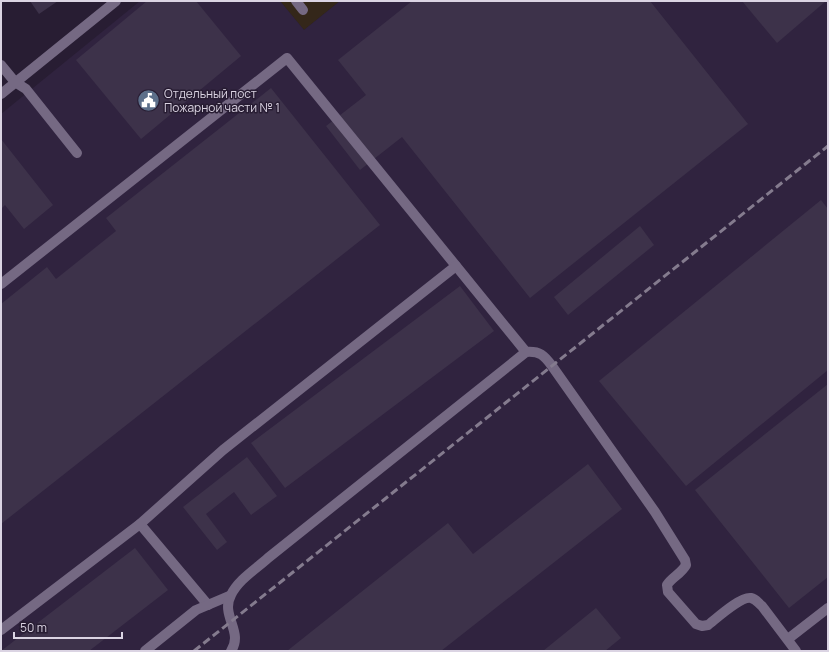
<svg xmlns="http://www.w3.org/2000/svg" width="829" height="652" viewBox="0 0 829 652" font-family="Manrope,sans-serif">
<rect width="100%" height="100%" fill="#281d33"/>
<!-- commercial -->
<path fill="#34271a" d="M 280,1 L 340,1 L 304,30 Z"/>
<!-- built -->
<path fill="#30233f" d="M 140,1 L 280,1 L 304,30 L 340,1 L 828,1 L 828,651 L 1,651 L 1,114 Z"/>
<!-- building -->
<g fill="#3d324a">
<path d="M 30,1 L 58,1 L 39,14 Z"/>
<path d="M 147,1 L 196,1 L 241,56 L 141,139 L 76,60 Z"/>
<path d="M 412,1 L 650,1 L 748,124 L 530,298 L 402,137 L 360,170 L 326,126 L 366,95 L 338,60 Z"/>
<path d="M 742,1 L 826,1 L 777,43 Z"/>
<path d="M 271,88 L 380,225 L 1,524 L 1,304 L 47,267 L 56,279 L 116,231 L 106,218 Z"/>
<path d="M 1,139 L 53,205 L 24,229 L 5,205 L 1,209 Z"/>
<path d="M 821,200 L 828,209 L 828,370 L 686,486 L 599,381 Z"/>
<path d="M 640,226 L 654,245 L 568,315 L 554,297 Z"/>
<path d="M 460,286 L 494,331 L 285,488 L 251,443 Z"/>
<path d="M 828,384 L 828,577 L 789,608 L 695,490 Z"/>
<path d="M 247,457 L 277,496 L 251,515 L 234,492 L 206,514 L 227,542 L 217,550 L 183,507 Z"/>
<path d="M 588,464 L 622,509 L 441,651 L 287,651 L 448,523 L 473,554 Z"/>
<path d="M 135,548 L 168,590 L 89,651 L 1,651 Z"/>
<path d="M 596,608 L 621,638 L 605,651 L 543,651 Z"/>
</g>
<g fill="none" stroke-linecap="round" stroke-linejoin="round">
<!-- minor -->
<g stroke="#756983" stroke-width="10">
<path d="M 296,1 L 303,10"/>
<path d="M 1,65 L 15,82 L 26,89 L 77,153"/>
<path d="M 1,94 L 116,1"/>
<path d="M 1,284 L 287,58 L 526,352"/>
<path d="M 140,524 L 208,605"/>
<path d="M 1,630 L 140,524 L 223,450 L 456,266"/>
<path d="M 788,639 L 828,608"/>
<path d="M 145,651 L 196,610 L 229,596"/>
<path d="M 231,651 C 244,632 220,615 231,595 C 238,580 256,569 268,558 L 526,352 C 540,351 544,355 552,366 L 655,512 L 685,560 L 686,565 C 681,574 672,577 667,585 L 668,592 L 696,624 L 702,626 L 708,625 C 717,618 741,596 751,598 C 756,599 758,603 762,606 L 796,651"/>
</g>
<!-- rail -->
<path stroke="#847b8e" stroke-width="3" stroke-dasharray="8 4" stroke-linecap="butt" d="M 194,651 L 828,146"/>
</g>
<!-- icons -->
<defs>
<symbol id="civic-disc" viewBox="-11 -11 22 22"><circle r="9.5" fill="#5c6f8a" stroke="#281d33"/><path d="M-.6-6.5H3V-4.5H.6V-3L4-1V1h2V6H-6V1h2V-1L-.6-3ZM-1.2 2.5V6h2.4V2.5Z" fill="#fff"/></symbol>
</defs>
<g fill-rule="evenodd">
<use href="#civic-disc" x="136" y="88" width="25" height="25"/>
</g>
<g text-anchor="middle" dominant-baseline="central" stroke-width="3" stroke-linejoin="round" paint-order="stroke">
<!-- poi labels -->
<g font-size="12" fill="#dbd4e3" stroke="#281d33" text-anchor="start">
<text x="164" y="93">Отдельный пост<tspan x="164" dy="14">Пожарной части № 1</tspan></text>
</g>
</g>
<!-- border -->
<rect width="829" height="652" fill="none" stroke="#dbd4e3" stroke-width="4"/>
<!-- scale -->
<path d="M14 632v6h108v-6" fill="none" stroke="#dbd4e3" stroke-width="2"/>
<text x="20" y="632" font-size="12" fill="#dbd4e3" stroke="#281d33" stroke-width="3" paint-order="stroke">50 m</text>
</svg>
